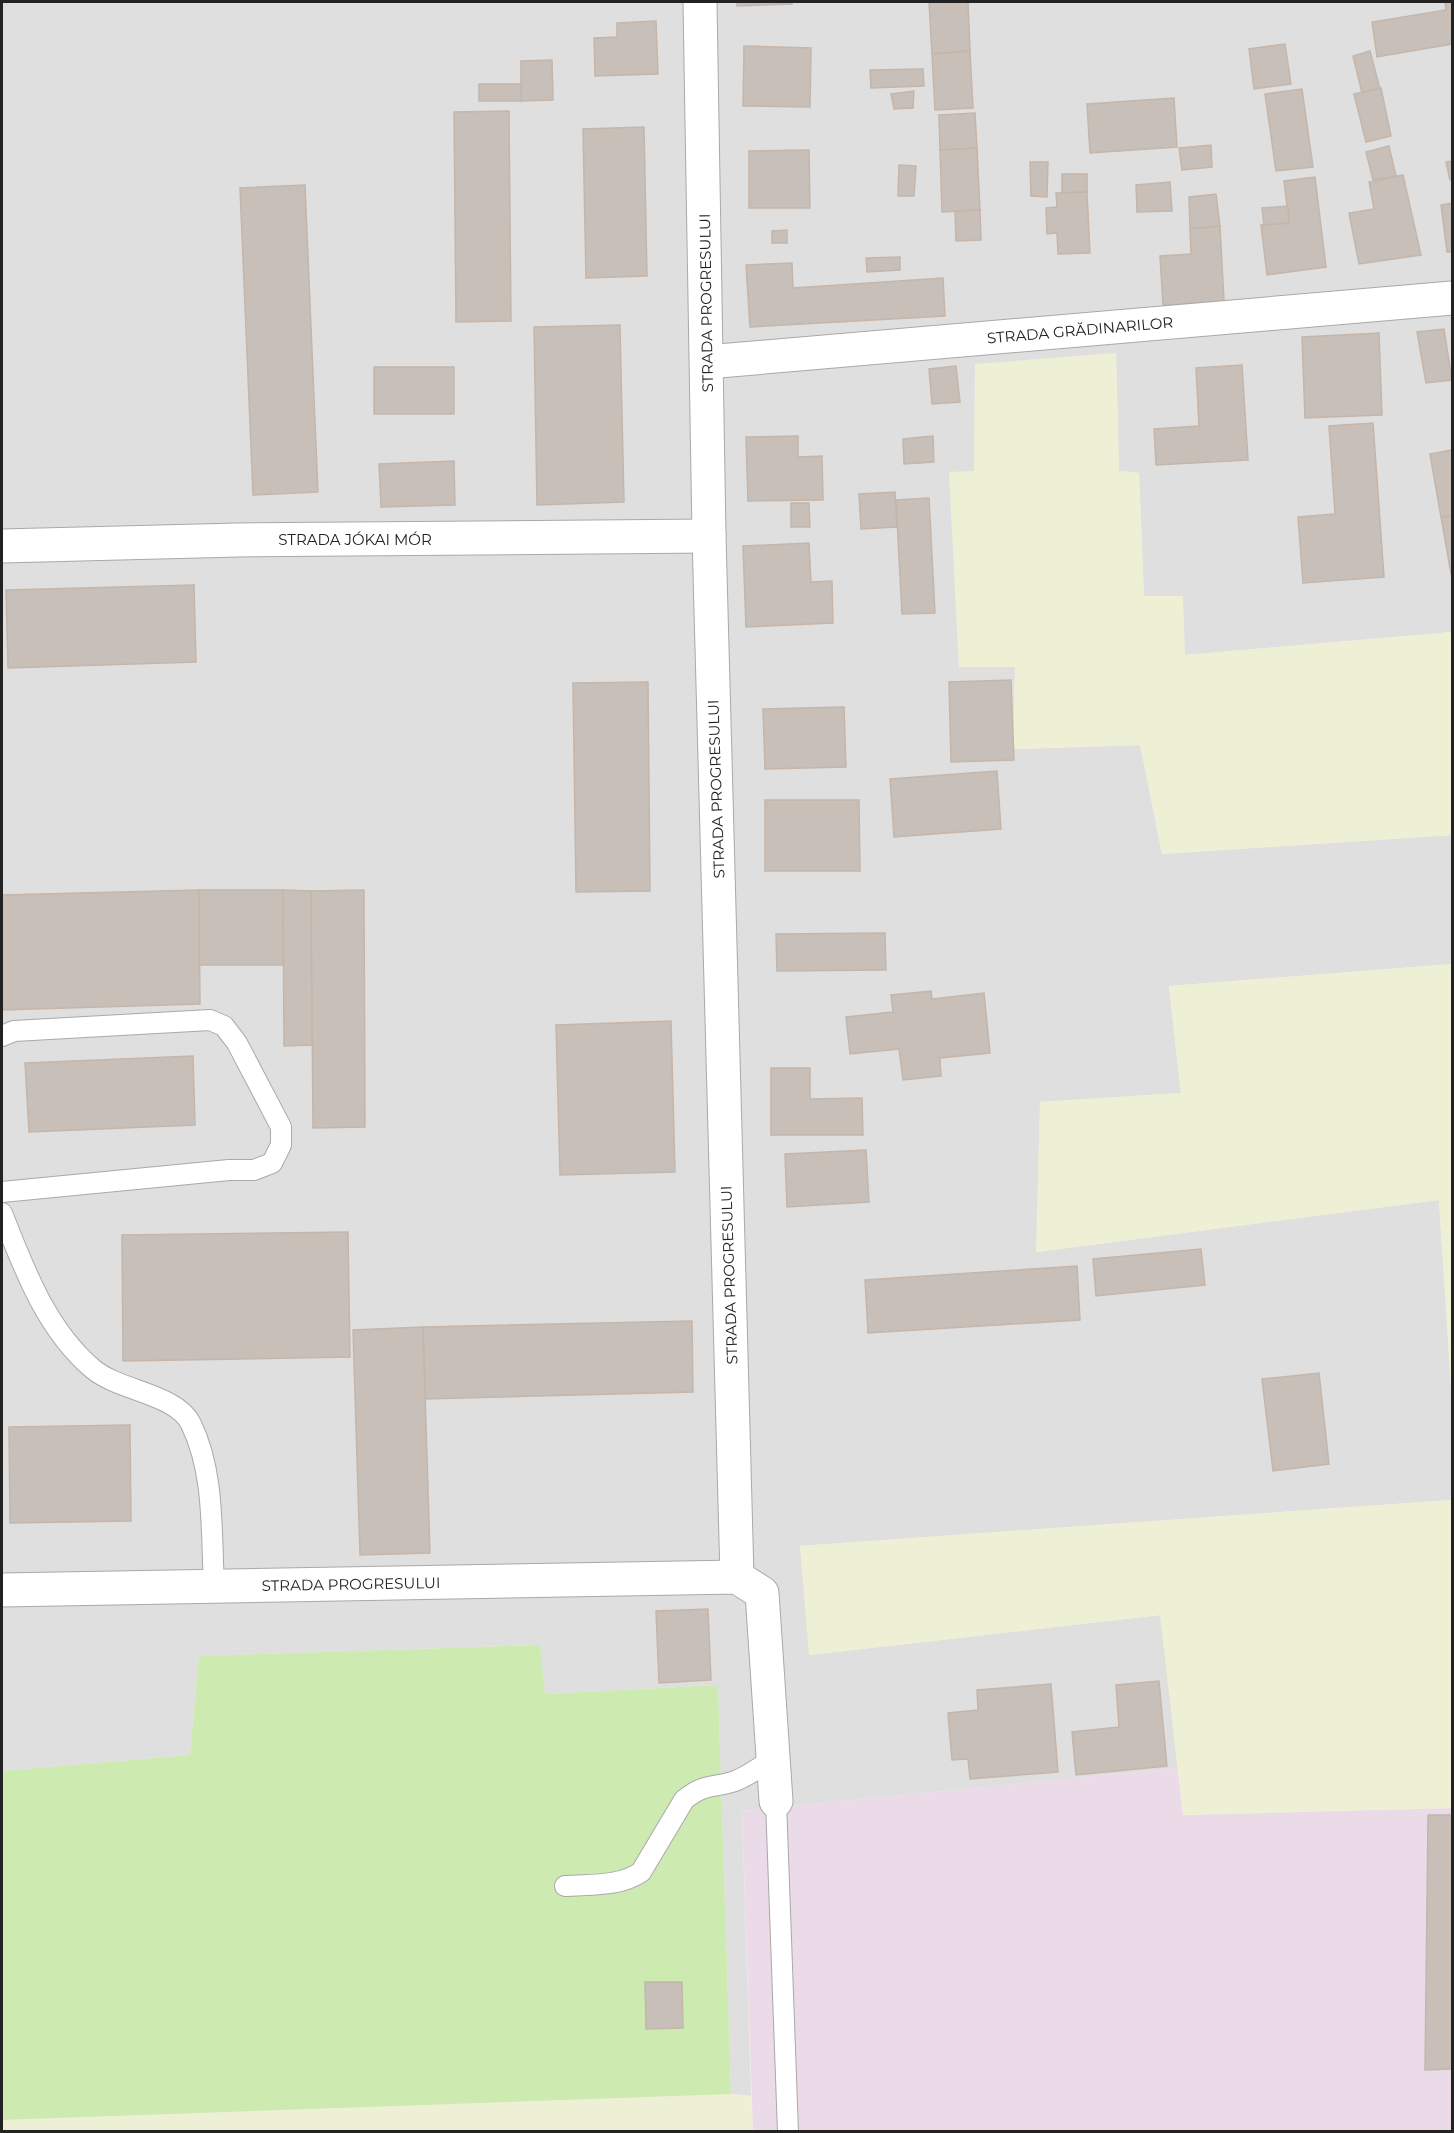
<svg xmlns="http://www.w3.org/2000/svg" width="1454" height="2133" viewBox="0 0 1454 2133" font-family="Montserrat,sans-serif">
<rect width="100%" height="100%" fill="#f2efe9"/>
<!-- residential -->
<path fill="#e0dfdf" d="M 2,2 L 1452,2 L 1452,632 L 1185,655 L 1144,597 L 1139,473 L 1119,471 L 1116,353 L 974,472 L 950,472 L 959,667 L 1015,667 L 1014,749 L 1141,745 L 1162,854 L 1452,835 L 1452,964 L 1169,986 L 1181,1093 L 1040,1102 L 1037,1252 L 1439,1200 L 1452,1403 L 1452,1500 L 800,1546 L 810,1655 L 1161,1615 L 1178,1768 L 742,1811 L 751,2096 L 731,2094 L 718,1685 L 545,1694 L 539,1645 L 199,1656 L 190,1755 L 2,1771 Z"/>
<!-- industrial -->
<path fill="#ebdbe8" d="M 1178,1768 L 1183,1815 L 1452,1808 L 1452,2131 L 753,2131 L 742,1811 Z"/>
<!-- farmland -->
<g fill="#eef0d5">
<path d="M 1116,353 L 1119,471 L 1139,473 L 1144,596 L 1183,596 L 1185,655 L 1452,632 L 1452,835 L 1162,854 L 1140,745 L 1013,749 L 1015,667 L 959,667 L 949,472 L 974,471 L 975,364 Z"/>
<path d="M 1452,964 L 1452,1403 L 1439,1200 L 1036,1252 L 1040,1102 L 1181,1093 L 1169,986 Z"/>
<path d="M 1452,1500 L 1452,1808 L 1183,1815 L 1160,1615 L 809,1655 L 800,1546 Z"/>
<path d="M 731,2094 L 751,2096 L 753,2131 L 2,2132 L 2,2120 Z"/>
</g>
<!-- grass -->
<path fill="#cdebb0" d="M 540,1645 L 545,1694 L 718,1685 L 731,2094 L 2,2120 L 2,1771 L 190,1755 L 199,1656 Z"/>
<!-- building -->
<g fill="#c7bfb8" stroke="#c4b6ab" stroke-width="1.5">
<path d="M 737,2 L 792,2 L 792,4 L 737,6 Z"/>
<path d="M 929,2 L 968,2 L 970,51 L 932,54 Z"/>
<path d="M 1445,2 L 1452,2 L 1452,44 L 1377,57 L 1372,22 L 1446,10 Z"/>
<path d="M 656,21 L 658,74 L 595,76 L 594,38 L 617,37 L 617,23 Z"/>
<path d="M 1285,44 L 1291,84 L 1254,89 L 1249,49 Z"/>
<path d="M 744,46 L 811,48 L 810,107 L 743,106 Z"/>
<path d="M 970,51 L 973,108 L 935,110 L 932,54 Z"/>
<path d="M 1370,51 L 1380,89 L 1362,93 L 1353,56 Z"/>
<path d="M 552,60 L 553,100 L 521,101 L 521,61 Z"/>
<path d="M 923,69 L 924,86 L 871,88 L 870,70 Z"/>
<rect x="479" y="84" width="42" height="17"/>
<path d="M 1381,88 L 1391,136 L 1366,142 L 1354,94 Z"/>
<path d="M 1302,89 L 1313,167 L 1276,171 L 1265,94 Z"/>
<path d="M 914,91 L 913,108 L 894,109 L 891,94 Z"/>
<path d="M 1174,98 L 1177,147 L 1090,153 L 1087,104 Z"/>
<path d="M 509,111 L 511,321 L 456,322 L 454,112 Z"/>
<path d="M 975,113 L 977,148 L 940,150 L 939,115 Z"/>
<path d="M 644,127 L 647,276 L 586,278 L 583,129 Z"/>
<path d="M 1211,145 L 1212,167 L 1182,170 L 1179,148 Z"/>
<path d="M 1389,146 L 1396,176 L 1373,180 L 1366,152 Z"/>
<path d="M 977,148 L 980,210 L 942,212 L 940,150 Z"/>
<path d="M 809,150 L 810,208 L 749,208 L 749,151 Z"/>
<path d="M 1452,161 L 1452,179 L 1450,180 L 1446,162 Z"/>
<path d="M 1030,162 L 1048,162 L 1047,197 L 1031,196 Z"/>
<path d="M 899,165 L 916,166 L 914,196 L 898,196 Z"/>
<path d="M 1062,174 L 1087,174 L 1087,192 L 1062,193 Z"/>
<path d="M 1403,175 L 1421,255 L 1359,264 L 1349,213 L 1374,209 L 1369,182 Z"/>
<path d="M 1315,177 L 1326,267 L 1267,275 L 1261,225 L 1289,223 L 1284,181 Z"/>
<path d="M 1170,182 L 1172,211 L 1137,212 L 1136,185 Z"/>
<path d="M 305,185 L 318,492 L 253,495 L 240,188 Z"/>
<path d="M 1087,192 L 1090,253 L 1058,254 L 1057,233 L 1047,234 L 1046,208 L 1057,207 L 1056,193 Z"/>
<path d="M 1216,194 L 1220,226 L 1190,229 L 1189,197 Z"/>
<path d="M 1452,203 L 1452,252 L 1447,252 L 1441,205 Z"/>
<path d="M 1288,206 L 1289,223 L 1264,225 L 1262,208 Z"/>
<path d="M 980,210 L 981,240 L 956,241 L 955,211 Z"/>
<path d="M 1220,226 L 1224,302 L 1163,305 L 1160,256 L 1191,254 L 1190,229 Z"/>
<path d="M 787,230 L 787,243 L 772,243 L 772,231 Z"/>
<path d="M 900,257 L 900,270 L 867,272 L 866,258 Z"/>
<path d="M 792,263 L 793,288 L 943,278 L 945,316 L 750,327 L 746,265 Z"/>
<path d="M 620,325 L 624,502 L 537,505 L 534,327 Z"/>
<path d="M 1444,329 L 1452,380 L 1426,383 L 1417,332 Z"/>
<path d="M 1379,333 L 1382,415 L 1305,418 L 1302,337 Z"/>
<path d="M 1242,365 L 1248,460 L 1156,465 L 1154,429 L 1199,426 L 1196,368 Z"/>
<path d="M 956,366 L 960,402 L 932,404 L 929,369 Z"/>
<rect x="374" y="367" width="80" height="47"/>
<path d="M 1373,423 L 1384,577 L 1303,583 L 1298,517 L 1335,514 L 1329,426 Z"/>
<path d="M 798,436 L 798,457 L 822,456 L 823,500 L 748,501 L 746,437 Z"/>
<path d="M 933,436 L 934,462 L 904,464 L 903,439 Z"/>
<path d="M 1452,450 L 1452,516 L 1441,517 L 1430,454 Z"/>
<path d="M 454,461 L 455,505 L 381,507 L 379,464 Z"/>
<path d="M 895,492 L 897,527 L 861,529 L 859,494 Z"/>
<path d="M 929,498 L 935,613 L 902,614 L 896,500 Z"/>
<path d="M 791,503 L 809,503 L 810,527 L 791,527 Z"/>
<path d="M 1452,516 L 1452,574 L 1451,574 L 1441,517 Z"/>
<path d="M 809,543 L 811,582 L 832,581 L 833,623 L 746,627 L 743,546 Z"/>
<path d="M 194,585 L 196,662 L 8,668 L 6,590 Z"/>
<path d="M 1011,680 L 1014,760 L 951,762 L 949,682 Z"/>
<path d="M 648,682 L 650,891 L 576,892 L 573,683 Z"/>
<path d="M 844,707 L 846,767 L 765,769 L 763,709 Z"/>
<path d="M 997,771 L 1001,829 L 894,837 L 890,779 Z"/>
<path d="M 765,800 L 859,800 L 860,871 L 765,871 Z"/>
<path d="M 199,890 L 200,1004 L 2,1010 L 2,895 Z"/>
<rect x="199" y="890" width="84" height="75"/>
<path d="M 283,890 L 311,891 L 313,1045 L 284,1046 Z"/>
<path d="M 364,890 L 365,1127 L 313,1128 L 311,891 Z"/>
<path d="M 885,933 L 886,970 L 777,971 L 776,934 Z"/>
<path d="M 931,991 L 932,999 L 984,993 L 990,1053 L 940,1058 L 941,1076 L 903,1080 L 899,1049 L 850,1054 L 846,1017 L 893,1012 L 891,995 Z"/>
<path d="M 671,1021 L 675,1172 L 560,1175 L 556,1025 Z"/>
<path d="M 193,1056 L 195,1125 L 29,1132 L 25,1063 Z"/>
<path d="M 771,1068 L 810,1068 L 810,1099 L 862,1098 L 863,1135 L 771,1135 Z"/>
<path d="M 866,1150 L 869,1202 L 787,1207 L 785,1154 Z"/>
<path d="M 348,1232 L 350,1357 L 123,1361 L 122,1235 Z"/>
<path d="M 1201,1249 L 1205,1285 L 1096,1296 L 1093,1259 Z"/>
<path d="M 1077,1266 L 1080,1320 L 868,1333 L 865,1280 Z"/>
<path d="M 692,1321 L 693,1392 L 425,1399 L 423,1327 Z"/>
<path d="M 423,1327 L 430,1553 L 360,1555 L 353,1330 Z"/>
<path d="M 1319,1373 L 1329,1464 L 1273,1471 L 1262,1379 Z"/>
<path d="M 130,1425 L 131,1521 L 10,1523 L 9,1427 Z"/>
<path d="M 708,1609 L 711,1680 L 659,1683 L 656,1611 Z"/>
<path d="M 1159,1681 L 1167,1766 L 1076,1775 L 1072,1732 L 1119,1727 L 1116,1685 Z"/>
<path d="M 1051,1684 L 1058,1772 L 970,1779 L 968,1759 L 952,1760 L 948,1713 L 978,1710 L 977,1690 Z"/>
<path d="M 1428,1815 L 1452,1815 L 1452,2069 L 1425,2070 Z"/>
<path d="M 645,1982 L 682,1982 L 683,2028 L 646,2029 Z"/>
</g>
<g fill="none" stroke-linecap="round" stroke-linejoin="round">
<defs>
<g id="service">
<path d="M 2,1036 L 14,1031 L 210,1020 L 224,1026 L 237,1043 L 281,1127 L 281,1145 L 272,1163 L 254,1170 L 229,1170 L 2,1192"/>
<path d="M 2,1213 C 24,1269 46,1329 93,1369 C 119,1391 177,1394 191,1424 C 215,1473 211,1533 214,1586"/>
<path d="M 776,1801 L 788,2132"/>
<path d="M 565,1886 C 591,1884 619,1887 641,1872 L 684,1800 C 703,1784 711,1788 732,1782 C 746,1778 761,1766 774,1758"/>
</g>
<g id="minor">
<path d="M 700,2 L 709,536 L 737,1577"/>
<path d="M 707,362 L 1452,298"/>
<path d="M 2,546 L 238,540 L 709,536"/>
<path d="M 2,1590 L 737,1577 L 762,1593 L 776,1801"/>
</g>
</defs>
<!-- service casing -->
<use href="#service" stroke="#a9a9a9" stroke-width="22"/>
<!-- minor casing -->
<use href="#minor" stroke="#a9a9a9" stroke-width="35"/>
<!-- service -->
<use href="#service" stroke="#fff" stroke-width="20"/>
<!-- minor -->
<use href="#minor" stroke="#fff" stroke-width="33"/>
</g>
<g text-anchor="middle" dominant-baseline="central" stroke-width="5" stroke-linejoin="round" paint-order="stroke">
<!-- street labels -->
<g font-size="15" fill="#222" stroke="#fff">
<text transform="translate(706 303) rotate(-91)">STRADA PROGRESULUI</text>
<text transform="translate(1080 330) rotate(-5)">STRADA GRĂDINARILOR</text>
<text x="355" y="539">STRADA JÓKAI MÓR</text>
<text transform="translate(716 789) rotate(-92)">STRADA PROGRESULUI</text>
<text transform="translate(729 1275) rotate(-92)">STRADA PROGRESULUI</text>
<text transform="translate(351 1584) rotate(-1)">STRADA PROGRESULUI</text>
</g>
</g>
<!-- border -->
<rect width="1454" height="2133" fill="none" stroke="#222222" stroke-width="6"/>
</svg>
